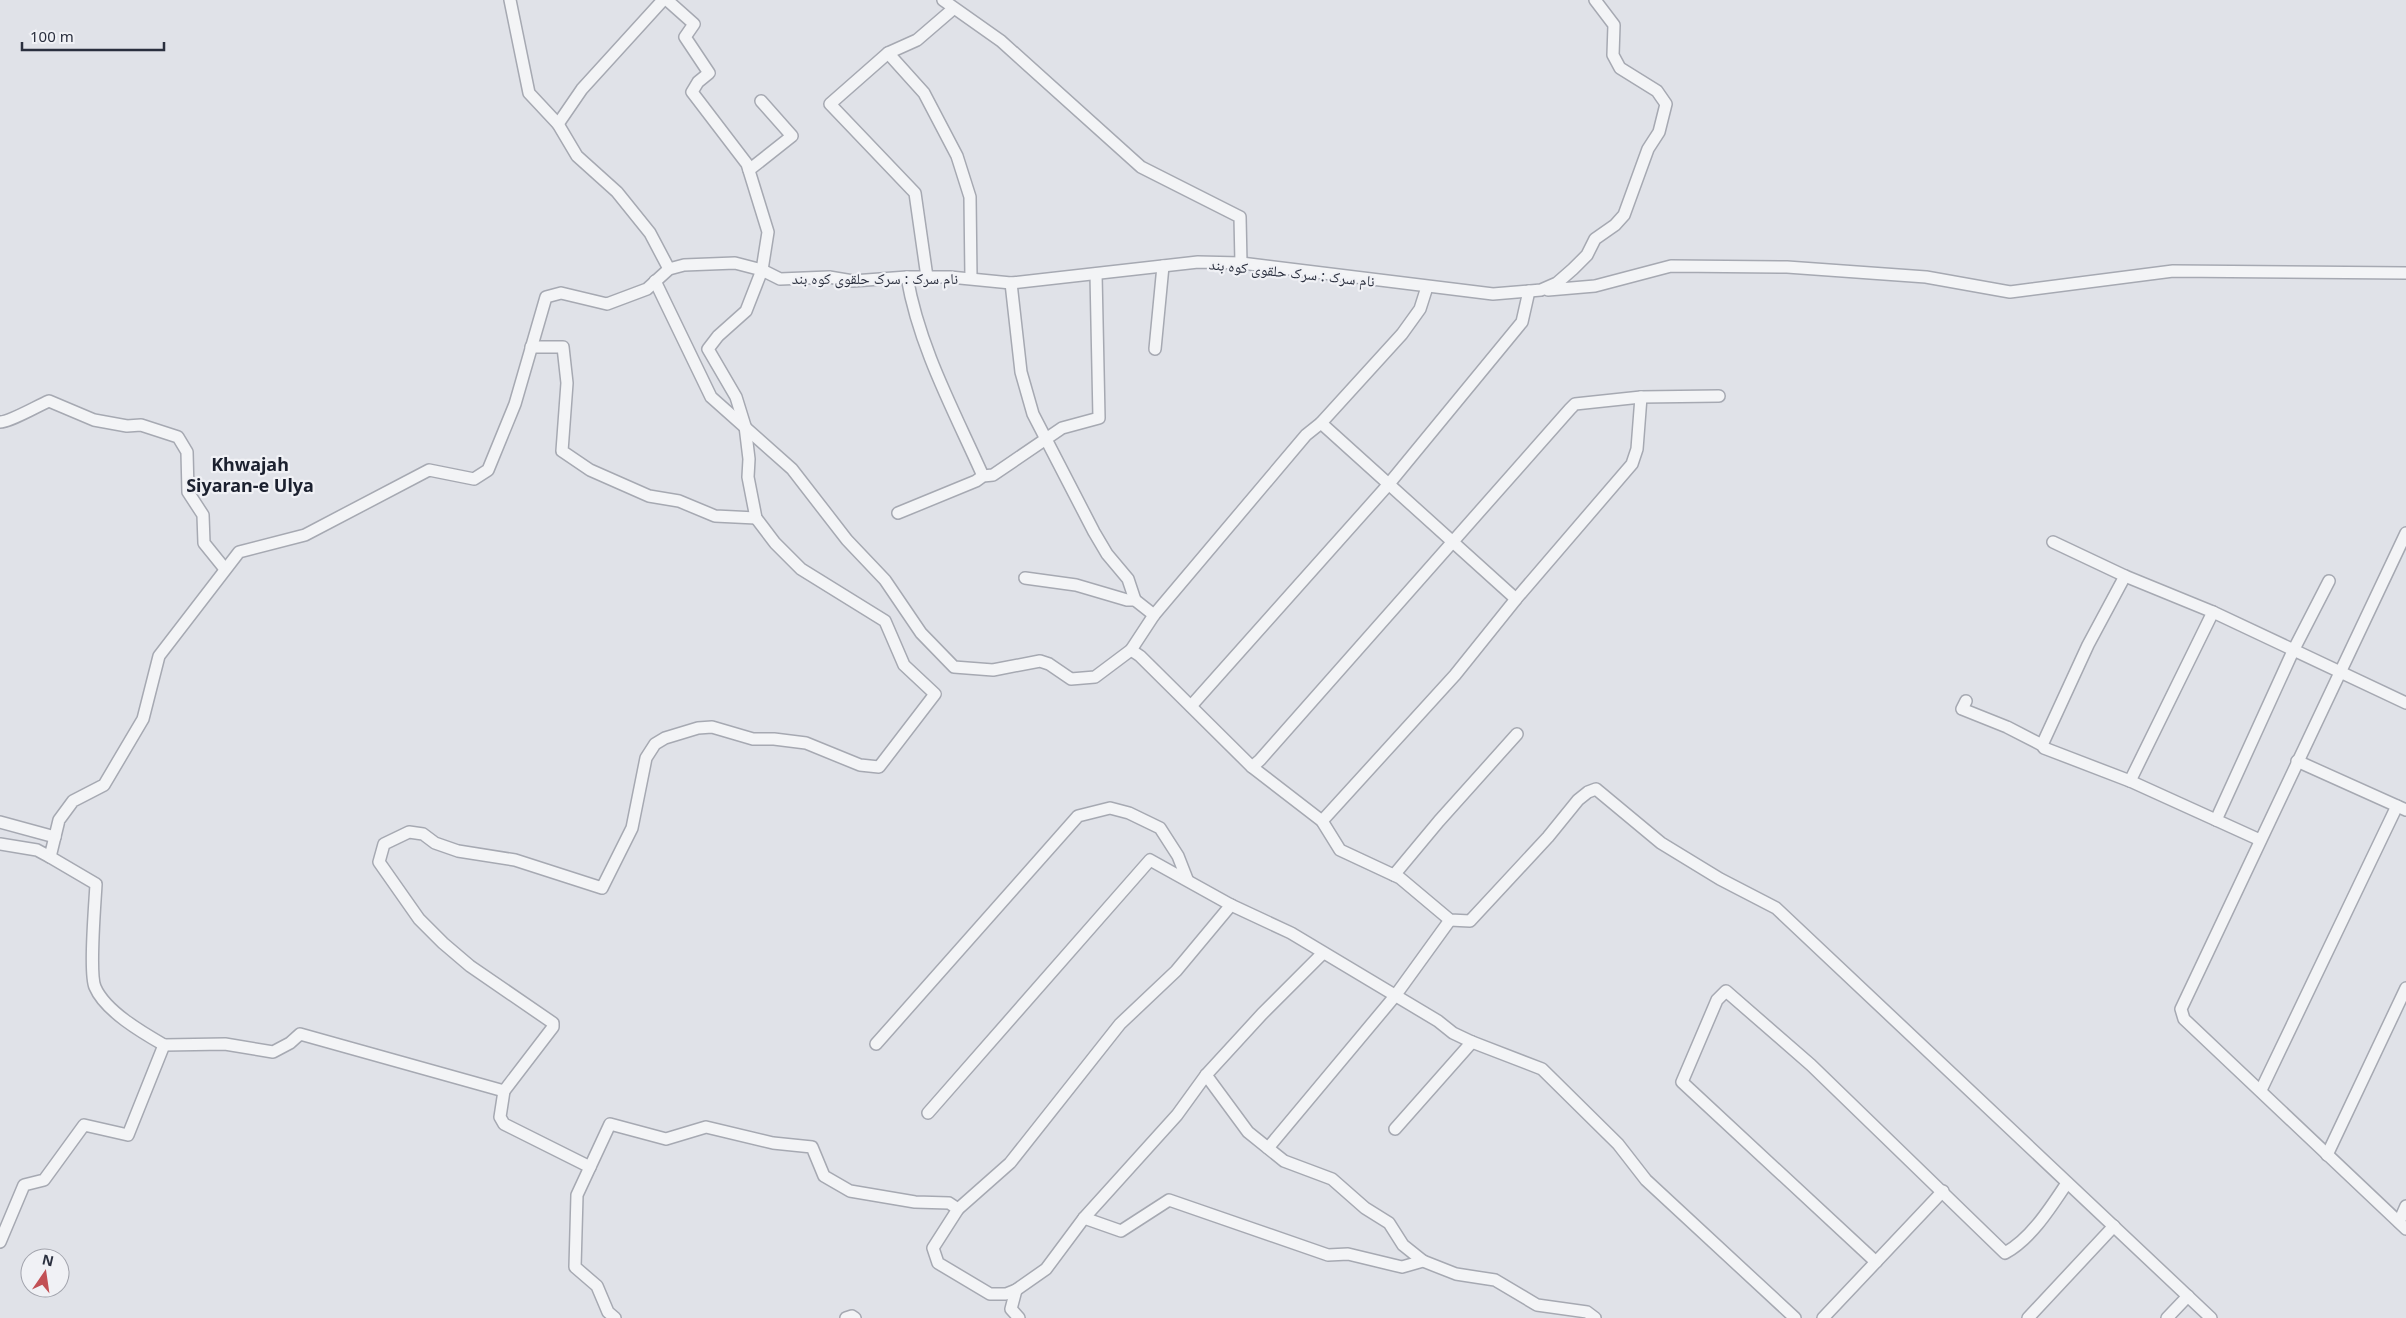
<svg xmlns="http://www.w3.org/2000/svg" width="2406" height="1318" viewBox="0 0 2406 1318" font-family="'Noto Sans','Noto Naskh Arabic',sans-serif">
<rect width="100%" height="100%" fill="#e0e2e8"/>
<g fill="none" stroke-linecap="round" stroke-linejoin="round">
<defs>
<g id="minor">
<path d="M 510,0 L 529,93 L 558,124 L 577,156 L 617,192 L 650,233 L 669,269"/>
<path d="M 943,0 L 1001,41 L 1141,167 L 1240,217 L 1241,263"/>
<path d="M 888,53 L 924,93 L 957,156 L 970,197 L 971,278"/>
<path d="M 558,124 L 582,89 L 663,0"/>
<path d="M 749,170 L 792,136 L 761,101"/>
<path d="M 907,277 C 919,347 954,411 983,476"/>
<path d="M 927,277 L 915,193 L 830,104 L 888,53 L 917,40 L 953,9"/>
<path d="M 655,281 L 711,397 L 792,469 L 847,540 L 885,580 L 921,633 L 954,667 L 993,670 L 1040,661 L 1049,664 L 1071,679 L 1095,677 L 1131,650 L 1154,615 L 1306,435 L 1321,423 L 1402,334 L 1420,309 L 1427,287"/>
<path d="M 1011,283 L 1021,372 L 1033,414 L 1094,532 L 1107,554 L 1128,579 L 1135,600"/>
<path d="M 1548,290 L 1595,286 L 1671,266 L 1787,267 L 1926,277 L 2010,292 L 2173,271 L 2406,273"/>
<path d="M 531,347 L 563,347 L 567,383 L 562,451 L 590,470 L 649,496 L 679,501 L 715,516 L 756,518"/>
<path d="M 1155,349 L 1163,266"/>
<path d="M 0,422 C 10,422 37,406 49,401 L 94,420 L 127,426 L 141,425 L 178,437 L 187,452 L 188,492 L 203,515 L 204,543 L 225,569"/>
<path d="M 1321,423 L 1516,599"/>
<path d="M 898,513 L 976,481 L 983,476 L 993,475 L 1062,428 L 1099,418 L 1096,274"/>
<path d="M 2406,533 L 2181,1009 L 2184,1019 L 2406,1229"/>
<path d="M 2053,542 L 2125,576 L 2213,612 L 2406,703"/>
<path d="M 1025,578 L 1076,585 L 1127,600 L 1135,600 L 1154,615"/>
<path d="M 1131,650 L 1140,656 L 1252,767 L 1322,821 L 1340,850 L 1400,878 L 1450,920 L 1470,921 L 1548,837 L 1578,800 L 1588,792 L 1596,789 L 1661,843 L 1720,879 L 1776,908 L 2211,1318"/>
<path d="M 1966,701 L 1962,709 L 2007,727 L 2042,745 L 2044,748 L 2130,781 L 2260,840"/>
<path d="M 1191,706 L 1388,485 L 1522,322 L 1529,291"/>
<path d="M 2042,745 L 2088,645 L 2125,576"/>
<path d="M 2297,761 L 2406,810"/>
<path d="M 1252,767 L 1260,760 L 1570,409 L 1575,404 L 1641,397 L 1719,396"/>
<path d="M 2130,781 L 2213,612"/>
<path d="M 2216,820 L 2293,651 L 2329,581"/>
<path d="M 1322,821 L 1455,675 L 1516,599 L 1632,464 L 1637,449 L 1641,397"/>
<path d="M 0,822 L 55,837"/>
<path d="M 0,844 L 37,850 L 50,857 L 59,820 L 73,801 L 104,785 L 143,719 L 159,656 L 239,552 L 305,535 L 429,470 L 474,479 L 488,470 L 515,404 L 546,297 L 561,293 L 607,304 L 647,289 L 669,269 L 684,265 L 735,263 L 762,270 L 780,279 L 829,277 L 853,281 L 907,277 L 950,277 L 1011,283 L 1198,262 L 1241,263 L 1493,294 L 1541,290 L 1557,283 L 1573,269 L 1587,255 L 1595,239 L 1615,225 L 1624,215 L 1648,149 L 1659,132 L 1666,104 L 1657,91 L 1620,68 L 1613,55 L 1614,25 L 1595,0"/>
<path d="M 1394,875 L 1439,821 L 1517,734"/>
<path d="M 1231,905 L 1176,971 L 1120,1024 L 1010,1163 L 958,1209 L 933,1248 L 938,1263 L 990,1294 L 1006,1294 L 1016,1290 L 1046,1269 L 1084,1218 L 1177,1115 L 1206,1075 L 1262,1014 L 1323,953"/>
<path d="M 876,1044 L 1078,816 L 1110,808 L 1129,813 L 1160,828 L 1178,856 L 1187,879"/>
<path d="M 164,1045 L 225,1044 L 273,1052 L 290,1043 L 300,1034 L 504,1091"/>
<path d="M 1206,1075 L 1248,1132 L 1284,1161 L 1332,1179 L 1365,1208 L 1389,1223 L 1403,1245 L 1423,1261"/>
<path d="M 2261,1090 L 2397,806"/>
<path d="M 928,1113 L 1150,860 L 1231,905 L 1291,933 L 1438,1021 L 1453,1033 L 1472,1042 L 1542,1069 L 1618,1144 L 1646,1180 L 1795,1318"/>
<path d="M 1395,1129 L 1472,1042"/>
<path d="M 1268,1148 L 1395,996 L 1450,920"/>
<path d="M 2327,1155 L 2406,988"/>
<path d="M 590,1167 L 504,1124 L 500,1117 L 504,1091 L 553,1027 L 553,1023 L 470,966 L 443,943 L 419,919 L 379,862 L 384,844 L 409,832 L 423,834 L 435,843 L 458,851 L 515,860 L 602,888 L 632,828 L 646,758 L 655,744 L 665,738 L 698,728 L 712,727 L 753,739 L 774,739 L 806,743 L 860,765 L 879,767 L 935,694 L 904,665 L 885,621 L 801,569 L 775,543 L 756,518 L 748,477 L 749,459 L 745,426 L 736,397 L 708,349 L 718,336 L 746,311 L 762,270 L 768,232 L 747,164 L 692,92 L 698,82 L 709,73 L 685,37 L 694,24 L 667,0"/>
<path d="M 1084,1218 L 1121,1231 L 1169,1200 L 1328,1255 L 1348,1254 L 1402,1267 L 1423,1261 L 1456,1274 L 1495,1280 L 1537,1305 L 1587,1312 L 1595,1318"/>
<path d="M 2399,1222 L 2406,1206"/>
<path d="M 0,1242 L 24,1185 L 44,1180 L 84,1125 L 128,1135 L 164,1045 C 143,1033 105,1011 95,987 C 89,973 95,904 96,884 L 50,857"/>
<path d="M 1876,1262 L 1682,1082 L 1717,1000 L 1726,991 L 1811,1065 L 2005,1253 C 2031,1239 2051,1207 2067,1183"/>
<path d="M 1016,1290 L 1011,1309 L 1019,1318"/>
<path d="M 615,1318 L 608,1312 L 597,1286 L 575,1267 L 577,1195 L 610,1124 L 666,1139 L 706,1127 L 773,1143 L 812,1147 L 824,1176 L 850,1191 L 915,1202 L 949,1203 L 958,1209"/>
<path d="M 846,1318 L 852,1316 L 855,1318"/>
<path d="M 1823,1318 L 1943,1191"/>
<path d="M 2028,1318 L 2114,1226"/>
<path d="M 2167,1318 L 2188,1296"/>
</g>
</defs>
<!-- minor casing -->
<use href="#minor" stroke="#a6a9b2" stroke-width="14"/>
<!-- minor -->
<use href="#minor" stroke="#f3f4f6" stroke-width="11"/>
</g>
<g text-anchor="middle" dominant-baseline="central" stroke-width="4.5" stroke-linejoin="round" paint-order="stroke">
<!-- street labels -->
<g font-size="15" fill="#2a2f3e" stroke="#f0f1f5">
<text transform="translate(1292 272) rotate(6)">نام سرک : سرک حلقوی کوه بند</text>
<text x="875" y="278">نام سرک : سرک حلقوی کوه بند</text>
</g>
<!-- quarter labels -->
<g font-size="18" font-weight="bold" fill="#1c212f" stroke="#f0f1f5">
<text x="250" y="464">Khwajah<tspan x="250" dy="21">Siyaran-e Ulya</tspan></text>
</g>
</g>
<!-- north arrow -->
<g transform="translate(45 1273) rotate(13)"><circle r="24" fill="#f0f1f5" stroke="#a1a3ac"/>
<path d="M0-4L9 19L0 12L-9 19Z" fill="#c25055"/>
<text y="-8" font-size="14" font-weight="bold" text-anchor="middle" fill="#2a2f3e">N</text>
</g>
<!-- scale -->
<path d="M22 42v8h142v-8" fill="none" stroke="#2a2f3e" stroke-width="2.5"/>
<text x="30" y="42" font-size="15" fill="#2a2f3e" stroke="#f0f1f5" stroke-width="4" paint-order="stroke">100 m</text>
</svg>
